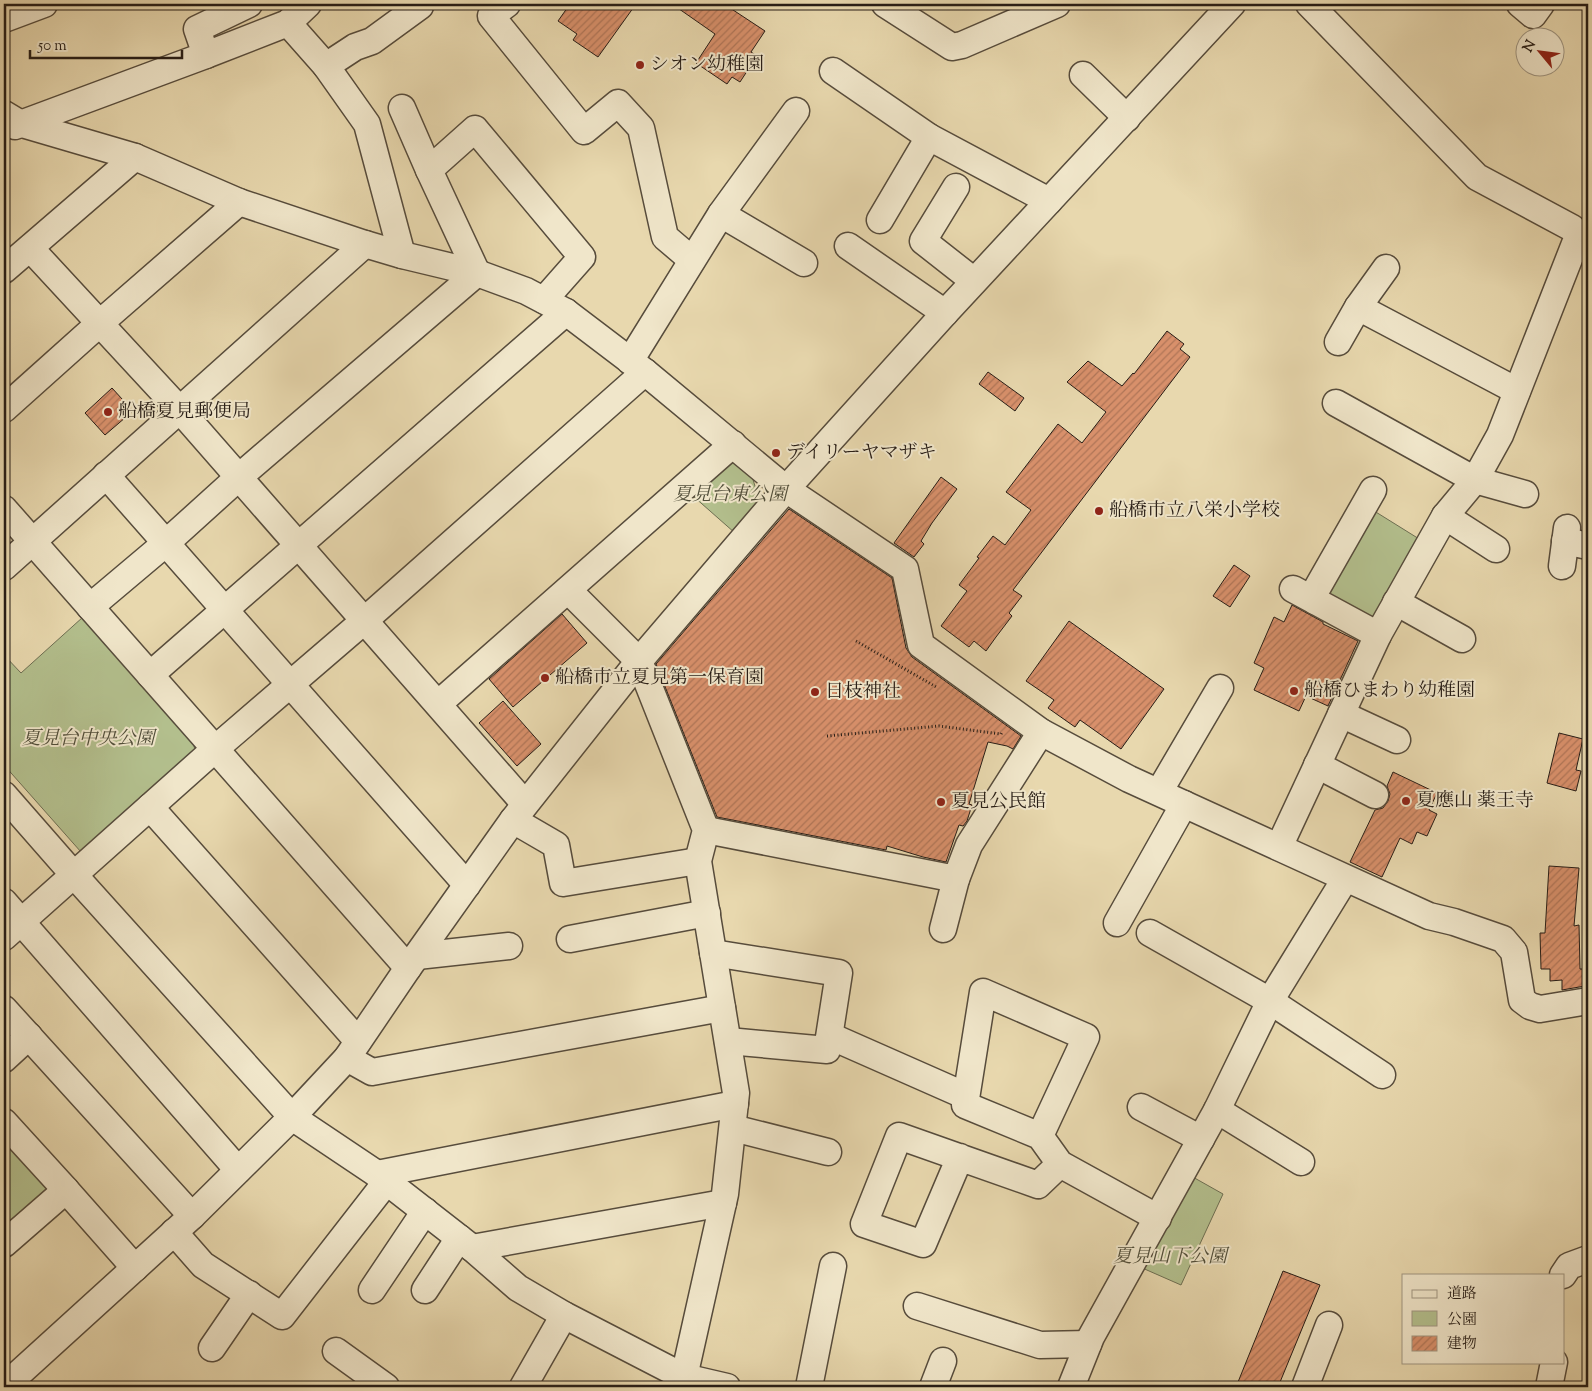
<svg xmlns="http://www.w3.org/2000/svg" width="1592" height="1391" viewBox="0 0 1592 1391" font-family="'Sorts Mill Goudy','Noto Serif JP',serif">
<defs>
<pattern id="building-hatch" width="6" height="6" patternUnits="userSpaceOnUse" patternTransform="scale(1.25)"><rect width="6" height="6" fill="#d8906b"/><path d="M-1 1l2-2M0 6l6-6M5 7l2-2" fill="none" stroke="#af7557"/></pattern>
</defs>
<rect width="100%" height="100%" fill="#e8d8ae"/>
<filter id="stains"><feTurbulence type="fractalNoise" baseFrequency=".004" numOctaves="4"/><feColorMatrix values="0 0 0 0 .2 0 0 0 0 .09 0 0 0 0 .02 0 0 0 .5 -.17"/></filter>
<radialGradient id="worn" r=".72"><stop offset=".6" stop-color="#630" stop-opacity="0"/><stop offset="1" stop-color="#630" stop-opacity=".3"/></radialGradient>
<!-- park -->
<g fill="#b3bf8d" stroke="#6d6e52">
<path d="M 733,458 L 752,476 L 759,500 L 735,533 L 693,496 Z"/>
<path d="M 1371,509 L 1424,542 L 1376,621 L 1325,600 Z"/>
<path d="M 83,617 L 190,730 L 195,750 L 81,852 L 4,765 L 4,655 L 21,673 Z"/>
<path d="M 4,1133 L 54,1186 L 4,1231 Z"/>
<path d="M 1191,1176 L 1223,1194 L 1181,1285 L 1140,1267 Z"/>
</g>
<!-- building -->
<g fill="url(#building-hatch)" stroke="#271d16">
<path d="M 570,4 L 636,4 L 598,57 L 573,40 L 577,34 L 558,21 Z"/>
<path d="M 672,4 L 724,4 L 765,31 L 751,52 L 757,56 L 740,82 L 732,77 L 727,84 L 696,63 L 715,34 Z"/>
<path d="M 1167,331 L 1184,344 L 1180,349 L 1190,357 L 1013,590 L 1022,596 L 1009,613 L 1012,616 L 996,637 L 986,651 L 974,641 L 969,647 L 941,626 L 967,591 L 959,585 L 979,558 L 977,557 L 993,536 L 1005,545 L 1031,510 L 1006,492 L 1058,424 L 1082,443 L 1106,412 L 1067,382 L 1088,361 L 1122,386 L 1133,373 L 1134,374 Z"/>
<path d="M 988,372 L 1024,398 L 1015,411 L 979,384 Z"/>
<path d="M 112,388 L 133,411 L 105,435 L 85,413 Z"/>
<path d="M 941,477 L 957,489 L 932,523 L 921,541 L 924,544 L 914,557 L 894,543 Z"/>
<path d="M 789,509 L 892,578 L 906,648 L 912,657 L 1021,736 L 1013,749 L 1007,746 L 988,742 L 969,804 L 972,805 L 967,821 L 963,826 L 959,825 L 946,862 L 923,857 L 887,846 L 886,850 L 717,817 L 656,664 Z"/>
<path d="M 1234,565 L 1250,576 L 1230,607 L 1213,596 Z"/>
<path d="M 1292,605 L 1323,622 L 1323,624 L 1358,641 L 1328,706 L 1306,696 L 1299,711 L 1254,690 L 1264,668 L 1254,663 L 1274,617 L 1284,622 Z"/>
<path d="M 562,614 L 587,643 L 513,707 L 489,679 Z"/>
<path d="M 1069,621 L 1164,689 L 1121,749 L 1080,720 L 1075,727 L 1048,708 L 1054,700 L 1026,681 Z"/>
<path d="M 503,701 L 541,744 L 517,766 L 479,723 Z"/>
<path d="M 1559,733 L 1583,739 L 1576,770 L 1581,771 L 1576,791 L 1547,783 Z"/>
<path d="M 1393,772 L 1437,793 L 1429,810 L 1437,814 L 1427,836 L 1417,832 L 1412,844 L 1400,838 L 1382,877 L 1350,862 L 1375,810 L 1383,808 L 1388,801 L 1390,794 L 1387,786 Z"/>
<path d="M 1549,866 L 1579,868 L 1574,926 L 1579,925 L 1580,969 L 1584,969 L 1585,986 L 1562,990 L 1562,980 L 1550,981 L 1550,969 L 1541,969 L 1540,933 L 1545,933 Z"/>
<path d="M 1283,1271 L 1320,1285 L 1278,1387 L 1236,1387 Z"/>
</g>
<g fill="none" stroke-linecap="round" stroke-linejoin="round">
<defs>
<g id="minor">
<path d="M 507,4 L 491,16 L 584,131 L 618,103 L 641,128 L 665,237 L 692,260"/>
<path d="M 885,4 L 952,47 L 962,45 L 1057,4"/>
<path d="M 1520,4 L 1533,15 L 1541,4"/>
<path d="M 4,19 L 44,4"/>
<path d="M 288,23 L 326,66 L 367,124 L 402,255"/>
<path d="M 206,55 L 288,23 L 308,4"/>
<path d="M 326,66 L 355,47 L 372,41 L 420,6"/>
<path d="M 833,71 L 929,137 L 1049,201"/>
<path d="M 1083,75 L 1127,118"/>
<path d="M 402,108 L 429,170"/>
<path d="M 4,114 L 19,123 L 135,157 L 239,202 L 365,244 L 402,255 L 477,273 L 526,291 L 566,312 L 645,372 L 786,489 L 905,569 L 921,645 L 1041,732 L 1129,779 L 1429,916 L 1454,922 L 1503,939 L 1514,952 L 1522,1000 L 1530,1006 L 1540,1009 L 1588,1001"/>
<path d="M 15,126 L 206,55 L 197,29 L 249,4"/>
<path d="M 956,187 L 923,241 L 974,281"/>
<path d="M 721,214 L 804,263"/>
<path d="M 880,220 L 929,137"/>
<path d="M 848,246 L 945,313"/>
<path d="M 30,248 L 179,409 L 525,804"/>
<path d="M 4,270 L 135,157"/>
<path d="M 1358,307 L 1517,391"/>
<path d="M 1338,342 L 1358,307 L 1386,268"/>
<path d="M 630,361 L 721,214 L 796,111"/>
<path d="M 1336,403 L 1475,480 L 1525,494"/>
<path d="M 4,409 L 100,323 L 239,202"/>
<path d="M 106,475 L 467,885"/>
<path d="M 4,509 L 408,968"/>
<path d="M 1445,516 L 1496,549"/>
<path d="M 1565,541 L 1588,546"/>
<path d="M 1562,566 L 1567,528"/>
<path d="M 4,567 L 365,244"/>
<path d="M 1293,589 L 1378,635"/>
<path d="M 568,590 L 639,661 L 706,830 L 698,861 L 736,1093 L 725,1194 L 684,1377"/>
<path d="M 1315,601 L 1316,590 L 1373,490"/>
<path d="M 1396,602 L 1462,639"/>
<path d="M 90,607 L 166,543 L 239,477 L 477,273 L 429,170 L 475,129 L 582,257 L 544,300"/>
<path d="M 150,675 L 566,312"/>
<path d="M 438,704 L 733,444"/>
<path d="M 1341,714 L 1397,740"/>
<path d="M 1317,765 L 1375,795"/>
<path d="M 1159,792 L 1220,688"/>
<path d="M 4,795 L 74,875 L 292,1117 L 377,1174 L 472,1248 L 518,1288 L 564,1315 L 684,1377 L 727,1387"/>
<path d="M 150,807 L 358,1041"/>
<path d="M 513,820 L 556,845 L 563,883 L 698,861"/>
<path d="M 706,830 L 956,879 L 969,845 L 1041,732"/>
<path d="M 1279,847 L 1378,635 L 1445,516 L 1475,480 L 1500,435 L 1578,236 L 1572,228 L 1477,177 L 1309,4"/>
<path d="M 4,902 L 238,1170"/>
<path d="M 1117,923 L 1184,804"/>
<path d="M 943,929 L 956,879"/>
<path d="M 1150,933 L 1270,1001 L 1382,1075"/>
<path d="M 4,937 L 215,749 L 365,620 L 645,372"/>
<path d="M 570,939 L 707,913"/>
<path d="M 713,953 L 839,973 L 827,1050 L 728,1041"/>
<path d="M 417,956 L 509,946"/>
<path d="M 4,1009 L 192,1216"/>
<path d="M 830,1036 L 966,1096"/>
<path d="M 347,1058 L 372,1072 L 722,1008"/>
<path d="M 4,1059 L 29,1036"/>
<path d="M 1141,1107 L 1201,1139"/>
<path d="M 1217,1110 L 1301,1162"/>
<path d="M 4,1122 L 66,1190"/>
<path d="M 733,1128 L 828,1152"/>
<path d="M 1040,1136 L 1086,1037 L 983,992 L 965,1105 L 1040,1136 L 1060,1164 L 1158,1218"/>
<path d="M 960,1157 L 923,1244 L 864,1224 L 899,1136 L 1038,1185 L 1060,1164"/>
<path d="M 377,1174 L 735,1104"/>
<path d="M 174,1232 L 203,1265 L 282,1316 L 387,1181"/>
<path d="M 4,1244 L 66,1190 L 135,1268"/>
<path d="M 472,1248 L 723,1203"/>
<path d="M 1563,1275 L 1569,1266 L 1588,1259"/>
<path d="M 372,1290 L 425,1211"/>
<path d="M 425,1290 L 459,1238"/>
<path d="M 917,1306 L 1040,1345 L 1088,1344"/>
<path d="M 212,1348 L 249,1294"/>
<path d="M 336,1351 L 386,1387"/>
<path d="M 4,1387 L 192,1216 L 292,1117 L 347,1058 L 408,968 L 513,820 L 639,661 L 786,489 L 945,313 L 1232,4"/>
<path d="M 523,1387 L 564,1315"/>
<path d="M 809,1387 L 833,1266"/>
<path d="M 933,1387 L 943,1361"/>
<path d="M 1071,1387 L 1091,1337 L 1217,1110 L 1270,1001 L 1345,879"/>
<path d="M 1305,1387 L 1329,1325"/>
<path d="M 1549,1387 L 1554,1362"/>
</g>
</defs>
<!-- minor casing -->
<use href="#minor" stroke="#574c3c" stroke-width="29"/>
<!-- path -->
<g stroke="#271d16" stroke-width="3" stroke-dasharray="1 2.5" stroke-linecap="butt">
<path d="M 856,641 L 938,688"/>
<path d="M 827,736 L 939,726 L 1001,734 L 1002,732"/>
</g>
<!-- minor -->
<use href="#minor" stroke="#f0e6ca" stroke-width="26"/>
</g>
<!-- markers -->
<g fill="#8f2418" stroke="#f0e6ca" stroke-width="2">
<circle cx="640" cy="65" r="5"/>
<circle cx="108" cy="412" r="5"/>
<circle cx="776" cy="453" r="5"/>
<circle cx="1099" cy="511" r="5"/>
<circle cx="545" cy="678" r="5"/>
<circle cx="1294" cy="691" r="5"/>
<circle cx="815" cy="692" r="5"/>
<circle cx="1406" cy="801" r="5"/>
<circle cx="941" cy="802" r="5"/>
</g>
<g text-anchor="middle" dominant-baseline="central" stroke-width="4" stroke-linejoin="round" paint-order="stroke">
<!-- poi labels -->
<g font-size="19" fill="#271d16" stroke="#f0e6ca" text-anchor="start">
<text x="650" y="65">シオン幼稚園</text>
<text x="118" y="412">船橋夏見郵便局</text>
<text x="786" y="453">デイリーヤマザキ</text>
<text x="1109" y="511">船橋市立八栄小学校</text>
<text x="555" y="678">船橋市立夏見第一保育園</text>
<text x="1304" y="691">船橋ひまわり幼稚園</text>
<text x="825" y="692">日枝神社</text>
<text x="1416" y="801">夏應山 薬王寺</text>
<text x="951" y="802">夏見公民館</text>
</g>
<!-- park labels -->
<g font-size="19" font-style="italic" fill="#514e3a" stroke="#f0e6ca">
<text x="730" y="495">夏見台東公園</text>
<text x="88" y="739">夏見台中央公園</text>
<text x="1170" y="1257">夏見山下公園</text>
</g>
</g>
<!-- margin -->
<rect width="1592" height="1391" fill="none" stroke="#e8d8ae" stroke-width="20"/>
<rect x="5" y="5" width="1582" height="1381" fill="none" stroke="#271d16" stroke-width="2.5"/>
<rect x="10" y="10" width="1572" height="1371" fill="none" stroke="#271d16"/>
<!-- legend -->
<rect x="1402" y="1274" width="162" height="90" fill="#f0e6ca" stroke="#a09682"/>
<rect x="1412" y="1290" width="25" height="8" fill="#f0e6ca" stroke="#a09682"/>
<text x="1447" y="1298" font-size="15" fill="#271d16">道路</text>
<rect x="1412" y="1311" width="25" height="15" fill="#b3bf8d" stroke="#a09682"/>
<text x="1447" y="1324" font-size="15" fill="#271d16">公園</text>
<rect x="1412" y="1336" width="25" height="15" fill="url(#building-hatch)" stroke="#a09682"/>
<text x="1447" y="1348" font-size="15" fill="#271d16">建物</text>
<!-- north arrow -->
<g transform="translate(1540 52) rotate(299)"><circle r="24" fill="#f0e6ca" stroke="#a09682"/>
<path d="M0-4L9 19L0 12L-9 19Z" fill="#8f2418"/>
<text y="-8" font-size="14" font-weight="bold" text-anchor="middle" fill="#271d16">N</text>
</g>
<!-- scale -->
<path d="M30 50v8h152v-8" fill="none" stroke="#271d16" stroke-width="2.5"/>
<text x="38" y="50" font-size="15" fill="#271d16" stroke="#f0e6ca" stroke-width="4" paint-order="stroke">50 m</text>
<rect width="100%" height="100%" filter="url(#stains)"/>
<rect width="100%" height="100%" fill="url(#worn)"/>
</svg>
